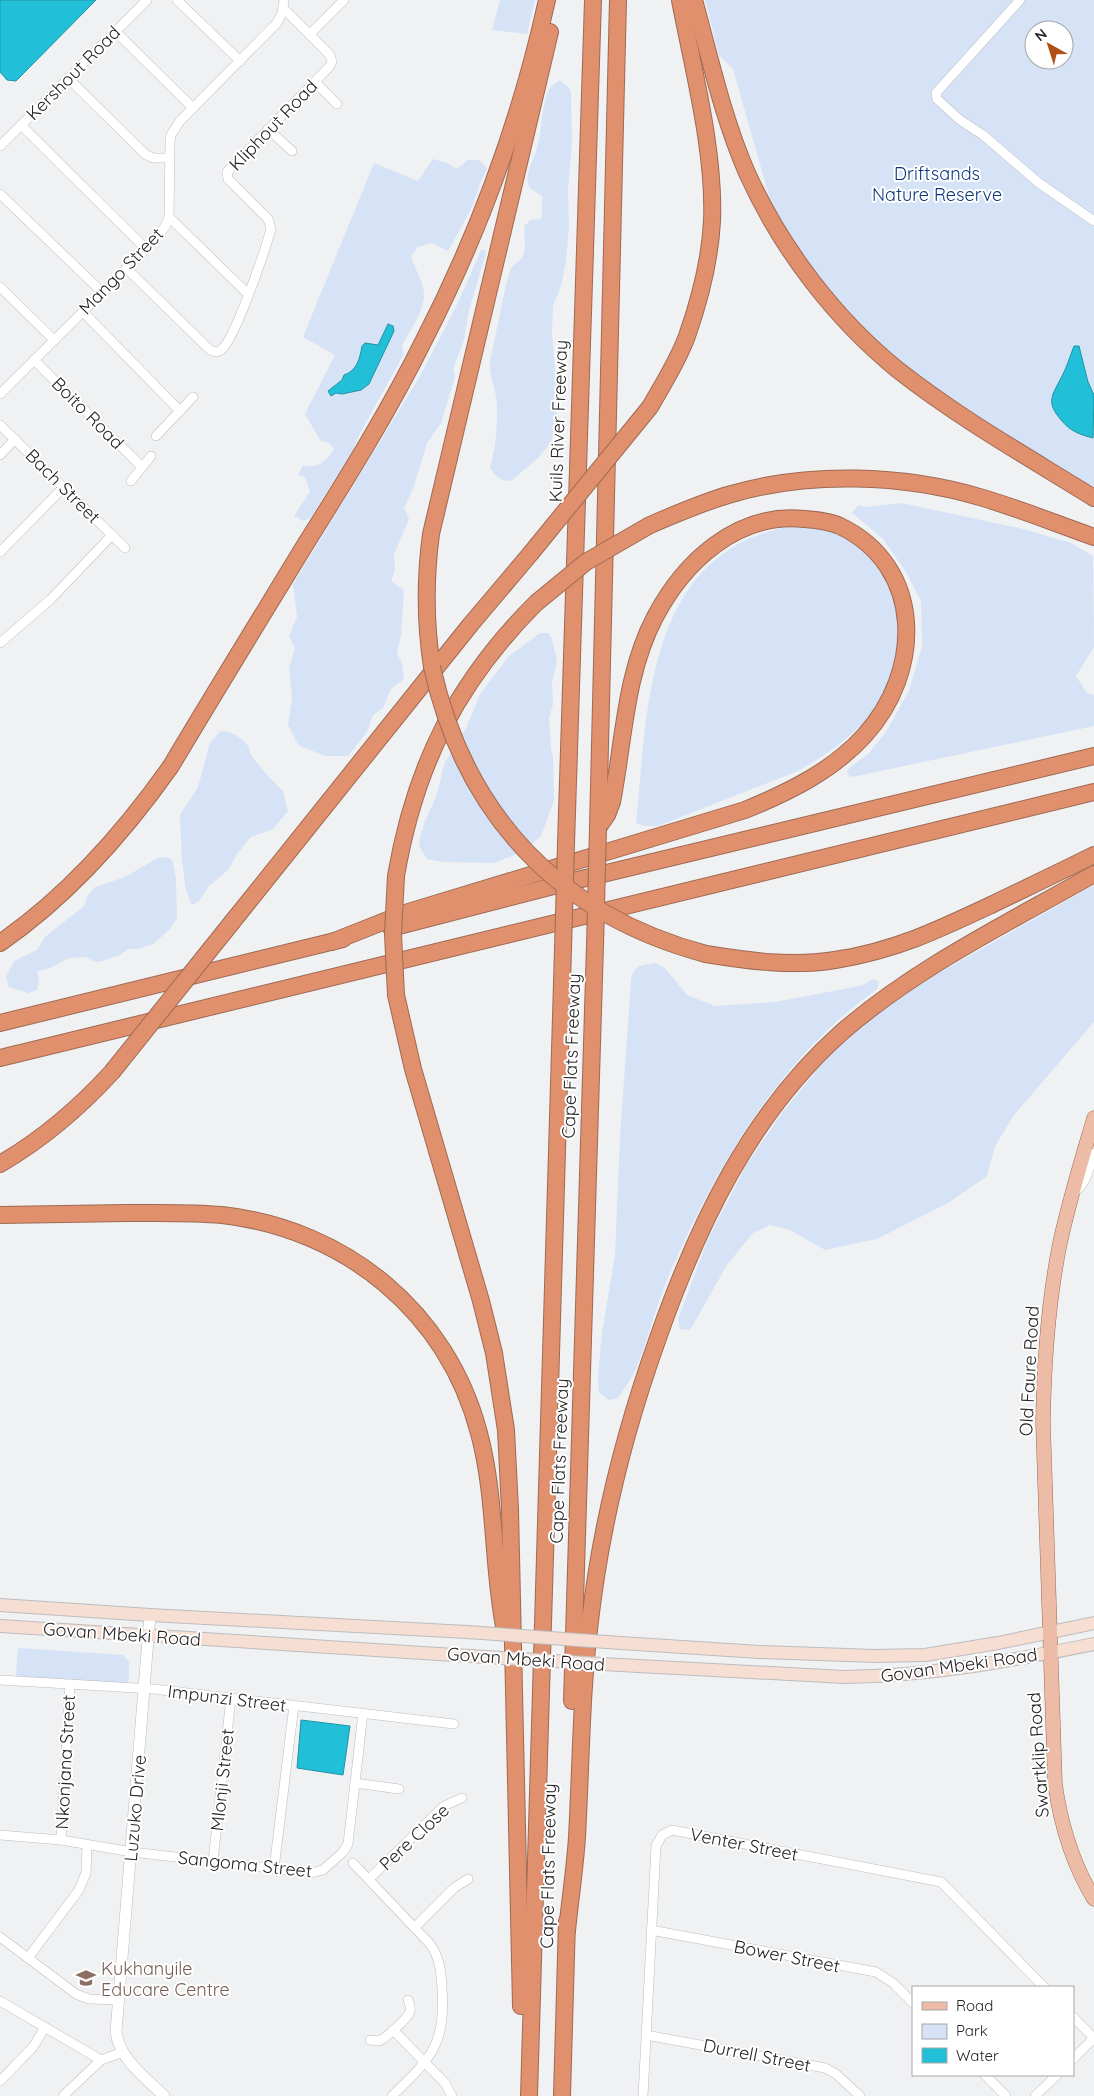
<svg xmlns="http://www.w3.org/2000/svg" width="1094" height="2096" viewBox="0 0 1094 2096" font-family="Quicksand,sans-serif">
<rect width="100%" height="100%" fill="#f0f1f3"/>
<!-- green -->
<g fill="#d6e2f6" fill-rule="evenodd">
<path d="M 500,0 L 535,0 L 527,34 L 492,30 Z"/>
<path d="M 705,0 L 1094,0 L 1094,490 L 1038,456 L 888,355 L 784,249 L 733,69 L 719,55 ZM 1034,30 L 1064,30 L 1064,60 L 1034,60 Z"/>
<path d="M 560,80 L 570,89 L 571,93 L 572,143 L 568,190 L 569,227 L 566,260 L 562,283 L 553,306 L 552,333 L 558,403 L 555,431 L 550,443 L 539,457 L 511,481 C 499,480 495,477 490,467 C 496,448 499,416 496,396 C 494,384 489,374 490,361 L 506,285 L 511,268 L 522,258 L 525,249 L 524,226 L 531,220 L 540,219 L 542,216 L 542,196 C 537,192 529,190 528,184 C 525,173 533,162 536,151 C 543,131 540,109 549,90 C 552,85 556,83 560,80 Z"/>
<path d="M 433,159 L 447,163 L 457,169 L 468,160 L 479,160 L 487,168 L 479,186 L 473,205 L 448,251 L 431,243 L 418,247 L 411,256 C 414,266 420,277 423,286 C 428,308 411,328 402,346 L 404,354 L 359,435 L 353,450 L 310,518 L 303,521 L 294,516 L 310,492 L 305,477 L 298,475 L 303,465 C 317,470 326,461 334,449 L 330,444 L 320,440 L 305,414 L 335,355 L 303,337 L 374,163 L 418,181 ZM 394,331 L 369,384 C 355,391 344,395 328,391 L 342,380 L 344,375 C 354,372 361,360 361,349 L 378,346 Z"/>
<path d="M 481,250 L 485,250 L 486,253 L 469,310 L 464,340 L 453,369 L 455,377 L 441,423 L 427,443 L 413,489 L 404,508 L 409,519 L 394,554 L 395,569 L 391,581 L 404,590 L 401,635 L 397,653 L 402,663 L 404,679 L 391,689 L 383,708 L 373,715 L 367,732 L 348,756 L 325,756 L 298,745 L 288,725 L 292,698 L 289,668 L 295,648 L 289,636 L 297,617 L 293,584 L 420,376 L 458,303 Z"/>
<path d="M 902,503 L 1023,529 L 1071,543 L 1093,556 L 1094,647 L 1076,676 L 1087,693 L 1094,695 L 1094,726 L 852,777 L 847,774 L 848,769 L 868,754 L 886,732 L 909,691 L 922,646 L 921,601 L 906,572 L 883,539 L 852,513 L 858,505 L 865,507 Z"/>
<path d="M 793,526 C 799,526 806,525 812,526 C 854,531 890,573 898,612 C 904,639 896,673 882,697 C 863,730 830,753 798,771 L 658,826 L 646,826 L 636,823 C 648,706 646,550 793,526 Z"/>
<path d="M 540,633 L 548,633 L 552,639 L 557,661 L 552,682 L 553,704 L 549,718 L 551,749 L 553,756 L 554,800 L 541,836 L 524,851 L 494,863 L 442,862 L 427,859 L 419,846 L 420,838 L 424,824 L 437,794 L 444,764 L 466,728 L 481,693 L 509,656 Z"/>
<path d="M 220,731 L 230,732 L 242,739 L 248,746 L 251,755 L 267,775 L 283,791 L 288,811 L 273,829 L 251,837 L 237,854 L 229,869 L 209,886 L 199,901 L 192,905 L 186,890 L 182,860 L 180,815 L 198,787 L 210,743 Z"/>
<path d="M 162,857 L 169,858 L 173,861 L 176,879 L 177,918 L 169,930 L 153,944 L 139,949 L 128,949 L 120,955 L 102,961 L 96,962 L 85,957 L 69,958 L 52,967 L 37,972 L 39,978 L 37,990 L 28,993 L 9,987 L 6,977 L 14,961 L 37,950 L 45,937 L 84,906 L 88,895 L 95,887 L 125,877 L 156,859 Z"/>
<path d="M 1094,885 L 1094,1022 L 1014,1115 L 995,1146 L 987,1176 L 948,1203 L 877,1239 L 825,1250 L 790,1230 L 770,1225 L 753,1233 L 727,1265 L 690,1330 L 680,1329 L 678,1319 L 708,1239 L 747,1164 L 782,1113 L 829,1055 L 875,1015 L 932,977 Z"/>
<path d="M 655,963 L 665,968 L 687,995 L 715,1006 L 775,1002 L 860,986 L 874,979 L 879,982 L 877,989 C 778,1060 714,1169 667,1280 C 655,1309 648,1340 636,1369 C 631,1379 624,1389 618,1398 L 609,1400 L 599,1393 L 598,1376 L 602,1333 L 615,1255 L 620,1137 L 631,981 C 634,964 640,966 655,963 Z"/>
<path d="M 18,1648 L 123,1655 L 129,1662 L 129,1679 L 126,1684 L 16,1677 Z"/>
</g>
<!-- water -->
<g fill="#21c0d8" stroke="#2291a2">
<path d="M 0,0 L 96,0 L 16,81 L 7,80 L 0,72 Z"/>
<path d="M 388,324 L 393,326 L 394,331 L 369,384 L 361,390 L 342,394 L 336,393 L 331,396 L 328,391 L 342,380 L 344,375 C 357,371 360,358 362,346 L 365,343 L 378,345 Z"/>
<path d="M 1074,346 L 1079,346 L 1088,382 L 1094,395 L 1093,438 C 1081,435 1070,431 1062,421 C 1045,402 1052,396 1062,376 C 1067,367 1070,356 1074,346 Z"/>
<path d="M 301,1720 L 350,1726 L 343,1775 L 297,1768 Z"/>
</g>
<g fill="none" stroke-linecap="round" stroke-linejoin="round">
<defs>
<g id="minor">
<path d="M 177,0 L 240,61"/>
<path d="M 1020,0 L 936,93 L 937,99 L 960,120 L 983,135 L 1039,183 L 1094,221"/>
<path d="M 115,31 L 193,108"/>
<path d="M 310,34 L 344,0"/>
<path d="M 68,78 L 145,154 L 153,158 L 169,158"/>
<path d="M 315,82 L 337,104"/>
<path d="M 21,125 L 146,249"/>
<path d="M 268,129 L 292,151"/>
<path d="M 0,146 L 147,0"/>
<path d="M 0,194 L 102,292"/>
<path d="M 169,217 L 248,294"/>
<path d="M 126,268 L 210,350 C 214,352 217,353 221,350 C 235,340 265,250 271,229 L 268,219 L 228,179 L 227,172 L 330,66 L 332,62 L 330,55 L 283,8"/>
<path d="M 0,287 L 54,340"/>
<path d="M 83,312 L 180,411"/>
<path d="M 34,360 L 142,467"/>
<path d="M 0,394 L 146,249 L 165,227 L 169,217 L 170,142 L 171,135 L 180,121 L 277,23 L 282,13 L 284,0"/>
<path d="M 0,425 L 125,548"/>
<path d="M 156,436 L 193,397"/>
<path d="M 0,455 L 15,439"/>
<path d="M 131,481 L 151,456"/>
<path d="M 0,552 L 64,487"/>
<path d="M 0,643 L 51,599 L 112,535"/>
<path d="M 1073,1193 C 1087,1184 1089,1168 1094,1153"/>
<path d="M 0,1680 L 153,1689 L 454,1724"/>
<path d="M 355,1783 L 399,1789"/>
<path d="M 0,1835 L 61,1840 L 132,1852 L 311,1873 L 323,1870 L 343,1852 L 348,1844 L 363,1713"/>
<path d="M 61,1840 L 70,1684"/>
<path d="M 213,1861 L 231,1698"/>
<path d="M 353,1863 L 430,1944 C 440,1958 441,1971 442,1988 C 446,2045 431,2058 392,2096"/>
<path d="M 274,1869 L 294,1705"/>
<path d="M 369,1879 L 444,1806 L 462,1798"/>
<path d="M 415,1927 L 454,1888 L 468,1879"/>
<path d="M 651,1930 L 876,1972 L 893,1983 L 913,2003"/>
<path d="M 0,1937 L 76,1994 L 89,1999 L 118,2000"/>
<path d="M 28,1958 L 79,1890 L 86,1873 L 87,1845"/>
<path d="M 0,2001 L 101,2060"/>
<path d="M 1073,2017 L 1094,2038"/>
<path d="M 393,2030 L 445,2083 L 452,2096"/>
<path d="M 646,2035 L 825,2068 L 836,2074 L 860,2096"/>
<path d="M 370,2040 L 379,2041 C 387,2037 406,2020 410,2012 C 411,2007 410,2004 408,2000"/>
<path d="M 1073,2059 L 1094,2038"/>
<path d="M 985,2075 L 1006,2096"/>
<path d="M 0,2081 L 33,2047 L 45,2027"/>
<path d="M 63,2096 L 101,2060 L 123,2052"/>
<path d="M 643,2096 L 656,1846 L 662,1835 L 672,1830 L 941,1882 L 1044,1987"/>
<path d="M 1035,2096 L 1057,2075"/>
</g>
<path id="tertiary" d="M 150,1615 L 116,2032 C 119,2059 146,2078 164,2096"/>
<g id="secondary">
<path d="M 0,1605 L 150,1615 L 467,1632"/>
<path d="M 0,1626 L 470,1656"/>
<path d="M 621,1643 L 759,1652 L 875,1656 L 925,1655 L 998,1643 L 1094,1623"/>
<path d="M 620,1665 L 844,1677 C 930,1676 1010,1661 1094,1644"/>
</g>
<path id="primary" d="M 1094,1118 C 1082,1159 1069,1201 1060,1243 C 1048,1302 1044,1362 1043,1422 L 1055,1784 C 1061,1826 1072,1863 1094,1899"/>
<g id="motorway">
<path d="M 694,0 C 710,58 723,118 747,173 C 781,248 834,318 898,370 C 959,418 1028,457 1094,498"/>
<path d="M 650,407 C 663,384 678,361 687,336 C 700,299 710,261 712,221 C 715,152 693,69 680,0"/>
<path d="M 650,525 C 676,514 701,503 728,495 C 807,471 904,474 983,498 C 1020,509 1057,524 1094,537"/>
<path d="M 432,667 C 425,622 425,579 431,534 L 550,32"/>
<path d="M 598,828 L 618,0"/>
<path d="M 566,844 C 574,562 584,281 593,0"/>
<path d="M 396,876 C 415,765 457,682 536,603"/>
<path d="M 233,921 L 471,624 L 531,553"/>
<path d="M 391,928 L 565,883 L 1094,756"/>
<path d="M 332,942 L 405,913 L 745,810 C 789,792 832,771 864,736 C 923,672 925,567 840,526 C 829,521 816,520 804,519 C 737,512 684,562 655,617 C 625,674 624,740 612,802 L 607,815 L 598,828"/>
<path d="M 0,943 C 68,896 123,834 171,766 C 215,692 260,619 305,545 C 347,478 389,411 424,340 C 479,233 521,118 547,0"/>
<path d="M 706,954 C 749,961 792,967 835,960 C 894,951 938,930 991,905 C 1026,888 1060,872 1094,855"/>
<path d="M 396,995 L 413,1069 L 481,1301 L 494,1353 L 506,1430 L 510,1510 L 521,2006"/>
<path d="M 0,1023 L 343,939"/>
<path d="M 0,1058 L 1094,792"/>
<path d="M 0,1164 C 43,1139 79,1108 112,1072"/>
<path d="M 0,1215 C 42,1214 83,1214 125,1213 C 157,1213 190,1212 222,1215 C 346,1229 447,1312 479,1433 C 496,1496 492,1563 504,1626"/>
<path d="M 572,1701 L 595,945"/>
<path d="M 567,1931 C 570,1900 575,1868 577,1837 C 581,1765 581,1693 590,1621 C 601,1525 625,1430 658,1338 C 698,1224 750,1114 842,1032 C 917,967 1008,923 1094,874"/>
<path d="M 529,2096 L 563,949"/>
<path d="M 562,2096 L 567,1921"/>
</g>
</defs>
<!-- minor casing -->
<use href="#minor" stroke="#bcbdbf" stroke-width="10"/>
<!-- tertiary casing -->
<use href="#tertiary" stroke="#bcbdbf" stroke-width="12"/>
<!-- secondary casing -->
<use href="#secondary" stroke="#bcbdbf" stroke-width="14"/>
<!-- primary casing -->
<use href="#primary" stroke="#9e6a54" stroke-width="15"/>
<!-- motorway casing -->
<use href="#motorway" stroke="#9e6a54" stroke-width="18"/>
<!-- minor -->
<use href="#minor" stroke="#fff" stroke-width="9"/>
<!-- tertiary -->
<use href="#tertiary" stroke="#fff" stroke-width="11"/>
<!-- secondary -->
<use href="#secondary" stroke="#f6ded3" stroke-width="12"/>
<!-- primary -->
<use href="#primary" stroke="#ecbca7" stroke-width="14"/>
<!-- motorway -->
<use href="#motorway" stroke="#e0906d" stroke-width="16"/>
<defs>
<g id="secondary-bridge">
<path d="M 467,1632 L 621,1643"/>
<path d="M 470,1656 L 620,1665"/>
</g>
<g id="motorway-bridge">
<path d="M 531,553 L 650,407"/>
<path d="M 536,603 L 586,562 L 650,525"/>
<path d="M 432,667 C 465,815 559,915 706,954"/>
<path d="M 595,945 L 598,828"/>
<path d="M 563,949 L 566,844"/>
<path d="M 396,995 L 393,934 L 396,876"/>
<path d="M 112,1072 L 233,921"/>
</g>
</defs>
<!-- secondary-bridge casing -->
<use href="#secondary-bridge" stroke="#bcbdbf" stroke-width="14" stroke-linecap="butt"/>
<!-- motorway-bridge casing -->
<use href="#motorway-bridge" stroke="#9e6a54" stroke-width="18" stroke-linecap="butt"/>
<!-- secondary-bridge -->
<use href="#secondary-bridge" stroke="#f6ded3" stroke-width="12"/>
<!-- motorway-bridge -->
<use href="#motorway-bridge" stroke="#e0906d" stroke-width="16"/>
</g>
<!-- icons -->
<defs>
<symbol id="school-bare" viewBox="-9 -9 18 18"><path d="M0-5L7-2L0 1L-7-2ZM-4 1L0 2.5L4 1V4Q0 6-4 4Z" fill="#8d6e63" stroke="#fff" stroke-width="2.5" paint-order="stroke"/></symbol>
</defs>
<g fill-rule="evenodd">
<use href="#school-bare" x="72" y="1964" width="28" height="28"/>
</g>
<g text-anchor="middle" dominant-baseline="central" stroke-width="4" stroke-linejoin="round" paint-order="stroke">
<!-- street labels -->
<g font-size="18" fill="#242425" stroke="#fff">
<text transform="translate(73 73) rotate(-45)">Kershout Road</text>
<text transform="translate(273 125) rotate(-46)">Kliphout Road</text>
<text transform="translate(121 271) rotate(-46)">Mango Street</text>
<text transform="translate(88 413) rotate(45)">Boito Road</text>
<text transform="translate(558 421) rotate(-88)">Kuils River Freeway</text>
<text transform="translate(63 486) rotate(45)">Bach Street</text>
<text transform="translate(571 1056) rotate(-88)">Cape Flats Freeway</text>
<text transform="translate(1029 1371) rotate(-87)">Old Faure Road</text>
<text transform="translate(559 1461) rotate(-88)">Cape Flats Freeway</text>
<text transform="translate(122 1634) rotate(4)">Govan Mbeki Road</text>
<text transform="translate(526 1659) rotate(4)">Govan Mbeki Road</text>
<text transform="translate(959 1665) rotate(-8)">Govan Mbeki Road</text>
<text transform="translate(227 1698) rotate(7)">Impunzi Street</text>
<text transform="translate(1038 1755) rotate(-94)">Swartklip Road</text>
<text transform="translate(65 1762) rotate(-87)">Nkonjana Street</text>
<text transform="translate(222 1780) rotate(-84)">Mlonji Street</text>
<text transform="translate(135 1808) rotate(-85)">Luzuko Drive</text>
<text transform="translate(414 1837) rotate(-43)">Pere Close</text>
<text transform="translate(744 1844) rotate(11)">Venter Street</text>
<text transform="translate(245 1864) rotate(6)">Sangoma Street</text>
<text transform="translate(548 1866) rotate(-89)">Cape Flats Freeway</text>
<text transform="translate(787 1956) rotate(11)">Bower Street</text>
<text transform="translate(757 2055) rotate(11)">Durrell Street</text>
</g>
<!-- park labels -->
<g font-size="18" fill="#0d377a" stroke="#fff">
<text x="937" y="173">Driftsands<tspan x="937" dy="21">Nature Reserve</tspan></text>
</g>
<!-- education labels -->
<g font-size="18" fill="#785e54" stroke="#fff" text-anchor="start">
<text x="101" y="1968">Kukhanyile<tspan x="101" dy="21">Educare Centre</tspan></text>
</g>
</g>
<!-- legend -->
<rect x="912" y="1986" width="162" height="90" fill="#ffffff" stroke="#a7a7a8"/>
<rect x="922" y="2002" width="25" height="8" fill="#ecbca7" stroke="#a7a7a8"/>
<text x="956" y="2011" font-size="15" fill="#242425">Road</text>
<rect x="922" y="2024" width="25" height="15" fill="#d6e2f6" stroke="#a7a7a8"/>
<text x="956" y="2036" font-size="15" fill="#242425">Park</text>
<rect x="922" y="2048" width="25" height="15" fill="#21c0d8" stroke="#a7a7a8"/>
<text x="956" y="2061" font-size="15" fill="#242425">Water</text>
<!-- north arrow -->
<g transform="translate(1049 45) rotate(321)"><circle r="24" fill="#ffffff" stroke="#a7a7a8"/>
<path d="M0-4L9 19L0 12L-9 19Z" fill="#b24f16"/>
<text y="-8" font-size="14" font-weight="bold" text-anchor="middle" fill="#242425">N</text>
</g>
</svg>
